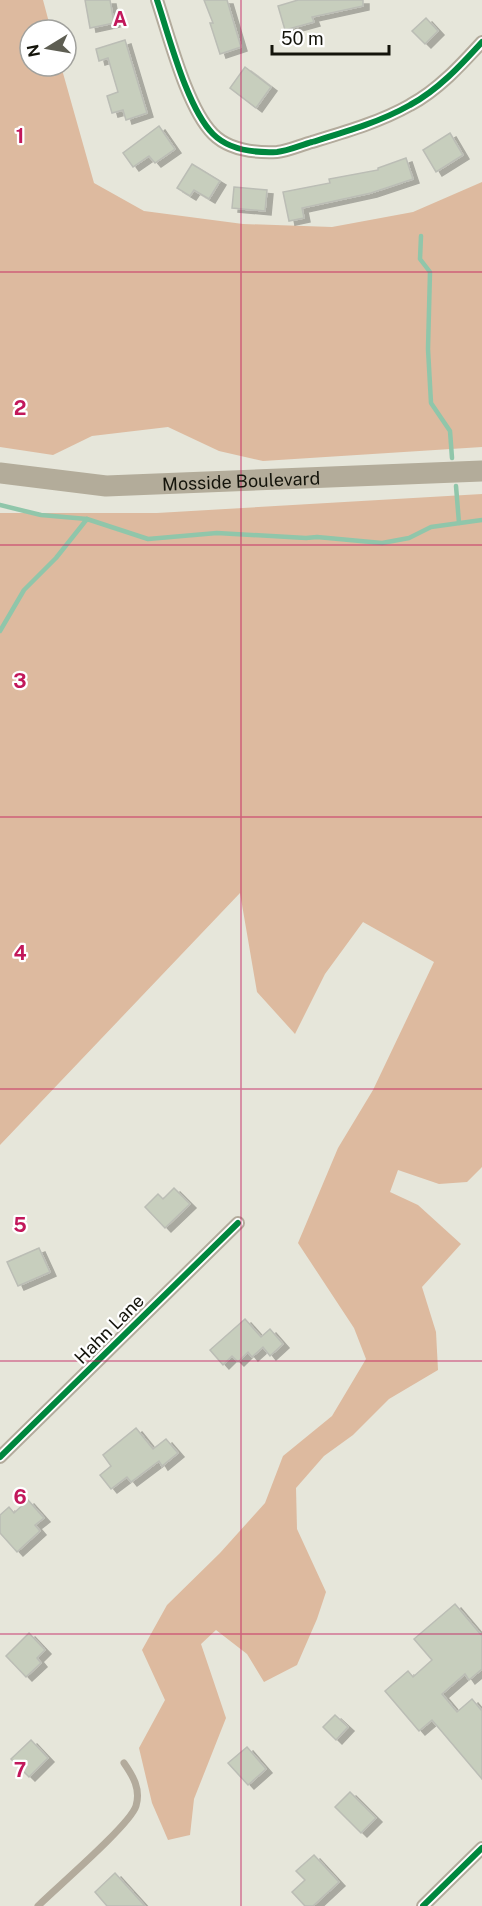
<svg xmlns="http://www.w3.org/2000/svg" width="482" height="1906" viewBox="0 0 482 1906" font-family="'Public Sans',sans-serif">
<defs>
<filter id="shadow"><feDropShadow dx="6" dy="4" stdDeviation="0" flood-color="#0004"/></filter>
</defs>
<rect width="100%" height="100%" fill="#e6e6da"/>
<!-- forest -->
<g fill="#ddba9f">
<path d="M 0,0 L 43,0 L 51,30 L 30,30 L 30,66 L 61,66 L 94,183 L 144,211 L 243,224 L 332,227 L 413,212 L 482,182 L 482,447 L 263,461 L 219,451 L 168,427 L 92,436 L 53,455 L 0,447 Z"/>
<path d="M 482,494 L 482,1167 L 467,1182 L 439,1184 L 398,1170 L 390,1192 L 418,1205 L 461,1244 L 422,1287 L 436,1332 L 438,1370 L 389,1399 L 353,1435 L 324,1456 L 296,1488 L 297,1529 L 326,1592 L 317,1619 L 297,1665 L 264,1682 L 247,1654 L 216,1630 L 201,1644 L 226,1718 L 194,1799 L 190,1835 L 168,1840 L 152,1803 L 139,1748 L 165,1700 L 142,1650 L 167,1605 L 220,1553 L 265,1503 L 283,1456 L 332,1416 L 366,1359 L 354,1328 L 298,1243 L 338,1148 L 373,1090 L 434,962 L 363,922 L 325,974 L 295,1034 L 257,992 L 240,893 L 0,1145 L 0,513 L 157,513 Z"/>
</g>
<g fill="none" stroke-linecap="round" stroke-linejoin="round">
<!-- stream -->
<g stroke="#90c6aa" stroke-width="4.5">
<path d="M 421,236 L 420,259 L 430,272 L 428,349 L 431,403 L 450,431 L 452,458"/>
<path d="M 456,486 L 459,523"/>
<path d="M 0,505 L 41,515 L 87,519 L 148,539 L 217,533 L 306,538 L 317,537 L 382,543 L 409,538 L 431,527 L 482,520"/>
<path d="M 0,631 L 24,590 L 56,558 L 87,519"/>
</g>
</g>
<!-- building -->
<g fill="#c7cebd" stroke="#bbbdb5" stroke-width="1.5" filter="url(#shadow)">
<path d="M 85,0 L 110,0 L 114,23 L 90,28 Z"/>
<path d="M 204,0 L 227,0 L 241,47 L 220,54 L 210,23 L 213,23 Z"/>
<path d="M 298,0 L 363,0 L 363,6 L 312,17 L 314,22 L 285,30 L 278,6 Z"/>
<path d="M 426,18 L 438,31 L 425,44 L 412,31 Z"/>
<path d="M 125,40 L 147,113 L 126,120 L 123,110 L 112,113 L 107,96 L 118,92 L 108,58 L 99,61 L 96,49 Z"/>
<path d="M 245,67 L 271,87 L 256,108 L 230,88 Z"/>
<path d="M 159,126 L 175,149 L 155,163 L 149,156 L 133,167 L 123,153 Z"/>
<path d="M 450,133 L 463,155 L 436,172 L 423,150 Z"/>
<path d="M 406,158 L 413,179 L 371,193 L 302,208 L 304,218 L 289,221 L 283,192 L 330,183 L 329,179 L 378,170 L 378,168 Z"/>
<path d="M 192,164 L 220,181 L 209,199 L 194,190 L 190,196 L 177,188 Z"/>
<path d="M 234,187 L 267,190 L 265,211 L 232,208 Z"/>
<path d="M 174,1188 L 190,1204 L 165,1228 L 145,1207 L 158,1194 L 163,1199 Z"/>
<path d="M 39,1248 L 50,1272 L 18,1286 L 7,1262 Z"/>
<path d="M 245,1319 L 261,1337 L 270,1329 L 283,1344 L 270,1356 L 263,1347 L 252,1357 L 248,1352 L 238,1362 L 232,1356 L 223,1365 L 210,1350 Z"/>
<path d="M 136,1428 L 153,1449 L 166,1439 L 178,1453 L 162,1466 L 159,1461 L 131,1482 L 127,1477 L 111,1489 L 100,1475 L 111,1466 L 103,1455 Z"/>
<path d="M 28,1500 L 44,1518 L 35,1525 L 40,1531 L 17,1552 L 0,1533 L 0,1515 L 9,1507 L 14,1513 Z"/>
<path d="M 455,1604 L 482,1636 L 482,1669 L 469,1680 L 465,1674 L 442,1694 L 457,1712 L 472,1699 L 482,1711 L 482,1779 L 432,1720 L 419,1731 L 385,1691 L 408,1671 L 413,1677 L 432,1660 L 414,1639 Z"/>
<path d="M 29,1633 L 45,1650 L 37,1658 L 41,1663 L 26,1677 L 6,1656 Z"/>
<path d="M 335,1715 L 348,1727 L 336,1740 L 323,1727 Z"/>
<path d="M 31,1740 L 48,1758 L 29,1777 L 11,1759 Z"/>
<path d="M 247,1747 L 266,1769 L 248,1785 L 228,1763 Z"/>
<path d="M 350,1792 L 376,1818 L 361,1833 L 335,1807 Z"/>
<path d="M 314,1855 L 339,1882 L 313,1906 L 305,1906 L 292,1892 L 305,1880 L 296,1871 Z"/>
<path d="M 115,1873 L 145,1906 L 107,1906 L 95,1892 Z"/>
</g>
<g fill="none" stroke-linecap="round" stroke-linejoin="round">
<!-- service -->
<path stroke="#b3ab9c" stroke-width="7" d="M 38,1906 C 56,1888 130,1825 136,1806 C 141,1789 133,1776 124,1763"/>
<!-- minor -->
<g stroke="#b3ab9c" stroke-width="14">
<path d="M 157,0 C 169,36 187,108 213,134 C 229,150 255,153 277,152 C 288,151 301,145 312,142 C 345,132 380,122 410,105 C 438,90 461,65 482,42"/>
<path d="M 0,1457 L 238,1223"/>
<path d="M 423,1906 L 482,1848"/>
</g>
<!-- primary -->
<path stroke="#b3ac9a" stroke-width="21" id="s1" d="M 0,473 L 106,486 L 482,471"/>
<defs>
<g id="cycleway">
<path d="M 157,0 C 169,36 187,108 213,134 C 229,150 255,153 277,152 C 288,151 301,145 312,142 C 345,132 380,122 410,105 C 438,90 461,65 482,42"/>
<path d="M 0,1457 L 238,1223"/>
<path d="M 423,1906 L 482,1848"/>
</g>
</defs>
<!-- cycleway casing -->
<use href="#cycleway" stroke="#fff" stroke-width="10"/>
<!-- cycleway -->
<use href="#cycleway" stroke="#00873e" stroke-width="6"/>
</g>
<!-- grid -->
<path fill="none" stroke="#c2185b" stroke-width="1.5" stroke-opacity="0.55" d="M 241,0 L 241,1906M 0,272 L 482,272M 0,545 L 482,545M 0,817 L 482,817M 0,1089 L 482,1089M 0,1361 L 482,1361M 0,1634 L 482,1634"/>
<g text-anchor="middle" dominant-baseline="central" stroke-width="4.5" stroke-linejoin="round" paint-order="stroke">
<!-- street labels -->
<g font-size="18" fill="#14140b" stroke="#fff">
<text stroke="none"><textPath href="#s1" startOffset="242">Mosside Boulevard</textPath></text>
<text transform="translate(109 1329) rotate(-45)">Hahn Lane</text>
</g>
</g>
<g font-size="20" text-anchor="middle" font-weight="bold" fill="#c2185b" stroke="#fff" stroke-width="4.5" stroke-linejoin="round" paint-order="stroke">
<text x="120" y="26">A</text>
<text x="20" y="143">1</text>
<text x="20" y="415">2</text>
<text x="20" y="688">3</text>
<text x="20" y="960">4</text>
<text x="20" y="1232">5</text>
<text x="20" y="1504">6</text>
<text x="20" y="1777">7</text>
</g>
<!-- north arrow -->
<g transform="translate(48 48) rotate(259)"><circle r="28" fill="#ffffff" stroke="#a1a19d" stroke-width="1.5"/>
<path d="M0-4.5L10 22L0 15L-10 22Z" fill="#5e5e53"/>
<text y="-9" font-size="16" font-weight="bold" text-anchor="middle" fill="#14140b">N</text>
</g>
<!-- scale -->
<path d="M272 45v9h117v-9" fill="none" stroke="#14140b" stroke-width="3"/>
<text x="281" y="45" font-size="18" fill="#14140b" stroke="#ffffff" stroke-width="4.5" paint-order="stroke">50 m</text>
</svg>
